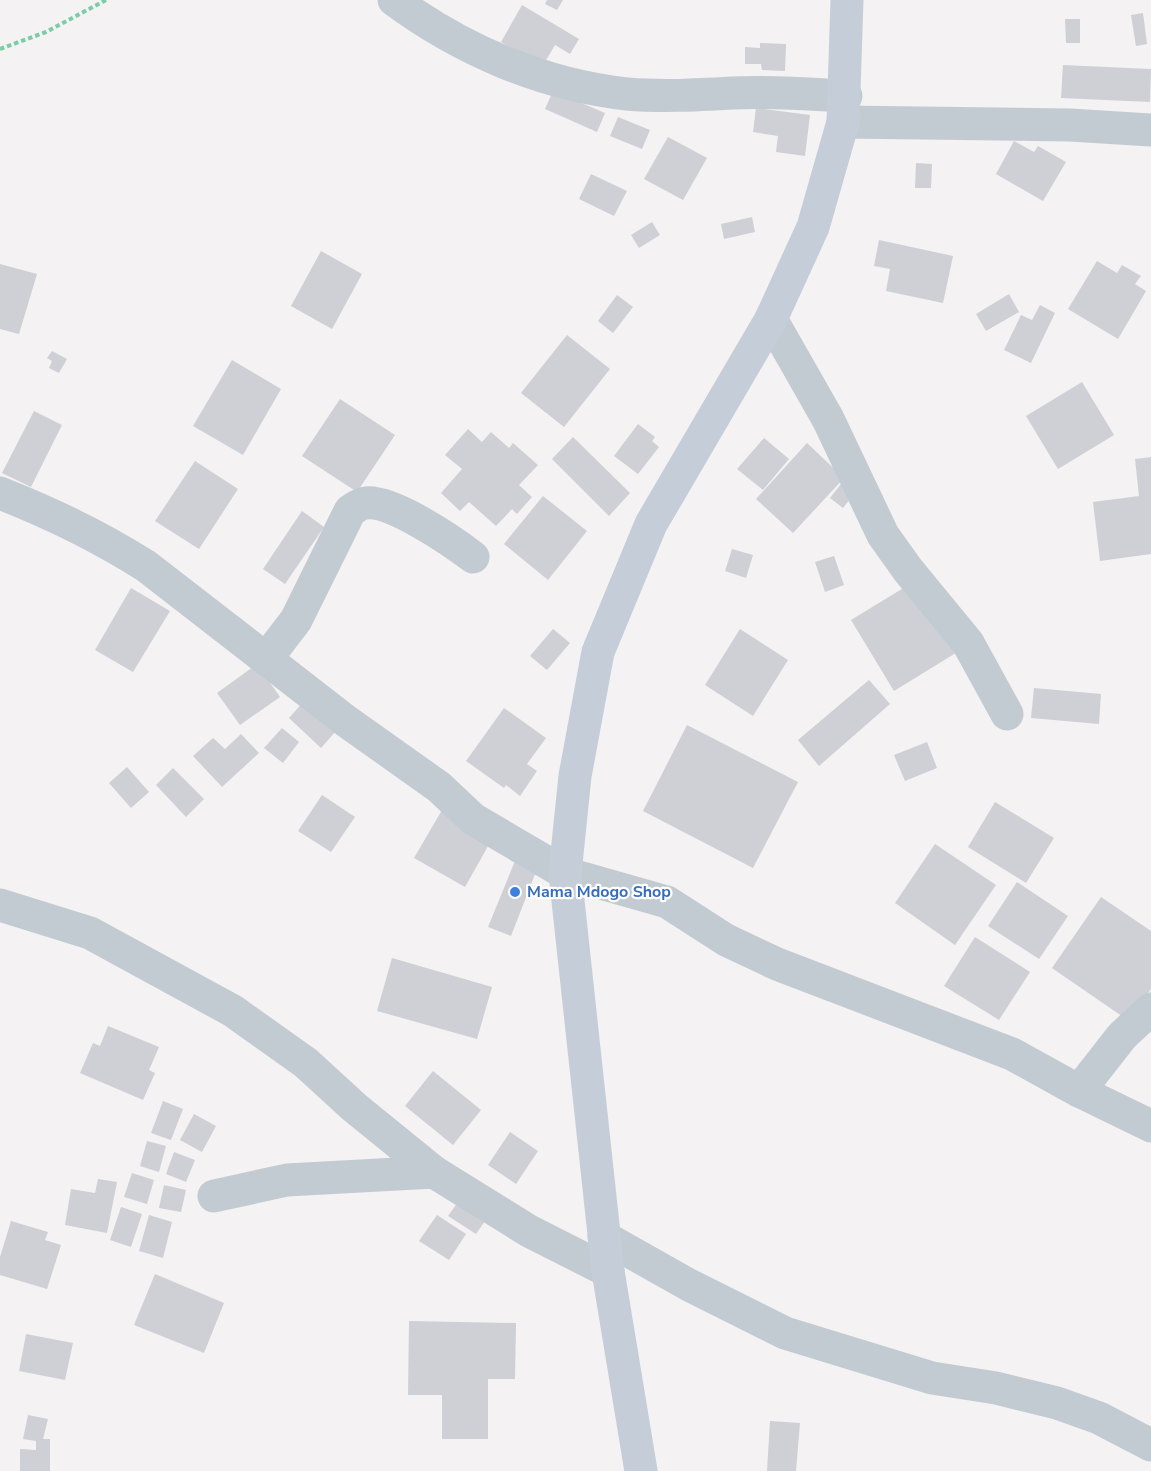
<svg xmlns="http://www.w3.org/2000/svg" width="1151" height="1471" viewBox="0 0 1151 1471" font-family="'Nunito Sans',sans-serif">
<rect width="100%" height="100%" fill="#f4f2f2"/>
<!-- building -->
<g fill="#ced0d6">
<path d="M 547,0 L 563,0 L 557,10 L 545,4 Z"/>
<path d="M 522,5 L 579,39 L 570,54 L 555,45 L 542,67 L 501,42 Z"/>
<path d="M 1143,13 L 1147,44 L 1136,46 L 1131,15 Z"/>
<path d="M 1065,19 L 1080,19 L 1080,43 L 1066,43 Z"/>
<path d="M 760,43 L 786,44 L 785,71 L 762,70 L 761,64 L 745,64 L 745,47 L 760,48 Z"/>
<path d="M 1063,65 L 1151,69 L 1150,102 L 1061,98 Z"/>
<path d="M 553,91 L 605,113 L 597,132 L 545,109 Z"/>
<path d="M 756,108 L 810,115 L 805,156 L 776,152 L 778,136 L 753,132 Z"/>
<path d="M 618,117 L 650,130 L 642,149 L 610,136 Z"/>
<path d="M 668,137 L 707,158 L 683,200 L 644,179 Z"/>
<path d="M 1014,141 L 1034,152 L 1038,146 L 1066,162 L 1043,201 L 996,174 Z"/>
<path d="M 916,163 L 932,164 L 931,188 L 915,188 Z"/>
<path d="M 591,174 L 627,191 L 614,216 L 579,199 Z"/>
<path d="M 752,217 L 755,232 L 724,239 L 721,224 Z"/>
<path d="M 652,222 L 660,235 L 639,248 L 631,235 Z"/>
<path d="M 879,240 L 953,256 L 943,303 L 886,291 L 890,269 L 874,266 Z"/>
<path d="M 321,251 L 362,274 L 332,329 L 291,306 Z"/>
<path d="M 1097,261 L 1117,273 L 1122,265 L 1141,276 L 1135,284 L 1146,291 L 1118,339 L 1068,309 Z"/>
<path d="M 0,264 L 37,274 L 19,334 L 0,329 Z"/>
<path d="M 1009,294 L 1019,312 L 986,331 L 976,314 Z"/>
<path d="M 617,295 L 633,307 L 613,333 L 598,321 Z"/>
<path d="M 1040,305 L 1055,313 L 1031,363 L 1004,350 L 1021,315 L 1032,320 Z"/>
<path d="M 567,335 L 610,369 L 564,427 L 521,393 Z"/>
<path d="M 52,351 L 67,359 L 59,373 L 49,368 L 52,361 L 47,358 Z"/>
<path d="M 232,360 L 281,389 L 243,455 L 193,426 Z"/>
<path d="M 1082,382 L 1114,435 L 1058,469 L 1026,416 Z"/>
<path d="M 340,399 L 395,435 L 357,492 L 302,456 Z"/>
<path d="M 34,411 L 62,425 L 31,487 L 2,473 Z"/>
<path d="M 638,424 L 655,437 L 652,441 L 659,447 L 638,474 L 614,456 Z"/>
<path d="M 468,429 L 482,442 L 491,432 L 509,448 L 513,443 L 538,465 L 519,485 L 532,497 L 517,514 L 512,509 L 496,526 L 469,502 L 460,511 L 441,493 L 462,469 L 445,455 Z"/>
<path d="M 573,437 L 630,493 L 609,516 L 552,459 Z"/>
<path d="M 764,438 L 789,459 L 763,490 L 737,469 Z"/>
<path d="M 807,443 L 844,478 L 793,533 L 756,499 Z"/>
<path d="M 1151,457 L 1151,554 L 1100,561 L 1093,502 L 1139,496 L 1135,459 Z"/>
<path d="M 195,461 L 238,489 L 199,549 L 155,521 Z"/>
<path d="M 841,484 L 854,494 L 843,508 L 830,498 Z"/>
<path d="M 543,496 L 587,531 L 548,580 L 504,544 Z"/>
<path d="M 302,511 L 324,527 L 285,584 L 263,569 Z"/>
<path d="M 732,549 L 753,555 L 746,578 L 725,571 Z"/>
<path d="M 834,556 L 844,585 L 825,592 L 815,562 Z"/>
<path d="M 915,581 L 959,651 L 894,691 L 851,620 Z"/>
<path d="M 131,588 L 170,611 L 133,672 L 95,650 Z"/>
<path d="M 553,629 L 570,643 L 547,670 L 530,656 Z"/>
<path d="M 740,629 L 788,660 L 753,716 L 705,685 Z"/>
<path d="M 257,664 L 280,697 L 240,725 L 217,693 Z"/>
<path d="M 869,680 L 890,704 L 819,766 L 798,740 Z"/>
<path d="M 1034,688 L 1101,694 L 1099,724 L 1031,718 Z"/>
<path d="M 304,701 L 336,731 L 321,748 L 289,718 Z"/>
<path d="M 504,708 L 546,738 L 527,764 L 537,771 L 520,796 L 506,785 L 504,788 L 466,761 Z"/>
<path d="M 687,725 L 798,782 L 753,868 L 643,811 Z"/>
<path d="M 282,728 L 299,742 L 283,763 L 264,748 Z"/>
<path d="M 241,734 L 259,753 L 222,787 L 193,756 L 213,738 L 225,749 Z"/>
<path d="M 927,742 L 937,768 L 905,781 L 894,755 Z"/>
<path d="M 127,767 L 149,792 L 131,808 L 109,783 Z"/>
<path d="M 173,768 L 204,799 L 186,817 L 156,785 Z"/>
<path d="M 322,795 L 355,817 L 331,852 L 298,831 Z"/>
<path d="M 995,802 L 1054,838 L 1026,883 L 968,847 Z"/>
<path d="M 442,810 L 492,839 L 465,887 L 414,858 Z"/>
<path d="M 935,844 L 996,885 L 955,945 L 895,903 Z"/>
<path d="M 517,856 L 539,864 L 511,936 L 488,927 Z"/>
<path d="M 1017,882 L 1068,916 L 1039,959 L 988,926 Z"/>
<path d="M 1101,897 L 1151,931 L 1151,989 L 1129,1021 L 1052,968 Z"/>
<path d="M 975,937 L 1030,972 L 999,1020 L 944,986 Z"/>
<path d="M 392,958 L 492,987 L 477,1039 L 377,1011 Z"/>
<path d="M 108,1026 L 159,1047 L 149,1070 L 155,1073 L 143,1100 L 80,1073 L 93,1043 L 100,1046 Z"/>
<path d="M 433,1071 L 481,1110 L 453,1145 L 405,1106 Z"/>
<path d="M 163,1101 L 183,1109 L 171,1140 L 151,1133 Z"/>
<path d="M 194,1114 L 216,1126 L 202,1152 L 180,1140 Z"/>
<path d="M 510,1132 L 538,1151 L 516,1184 L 488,1165 Z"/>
<path d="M 147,1141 L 166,1146 L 159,1172 L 140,1166 Z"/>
<path d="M 174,1152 L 195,1160 L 186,1182 L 166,1174 Z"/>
<path d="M 132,1173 L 154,1180 L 147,1204 L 124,1197 Z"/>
<path d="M 98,1179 L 117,1182 L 107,1233 L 65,1225 L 71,1189 L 95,1193 Z"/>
<path d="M 164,1185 L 186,1190 L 181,1212 L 159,1208 Z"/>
<path d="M 467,1189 L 494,1208 L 476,1234 L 448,1216 Z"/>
<path d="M 121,1207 L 142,1214 L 131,1247 L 110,1240 Z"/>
<path d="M 149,1215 L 172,1222 L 163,1258 L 139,1251 Z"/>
<path d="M 437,1215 L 466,1234 L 449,1260 L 419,1241 Z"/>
<path d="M 11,1221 L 48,1232 L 45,1240 L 61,1245 L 47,1289 L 0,1275 L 0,1257 Z"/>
<path d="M 155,1274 L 224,1303 L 204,1353 L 134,1325 Z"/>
<path d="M 409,1321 L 516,1323 L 515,1379 L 488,1379 L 488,1439 L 442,1439 L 442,1395 L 408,1395 Z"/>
<path d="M 26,1334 L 73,1343 L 65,1380 L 19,1371 Z"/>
<path d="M 28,1415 L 48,1419 L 43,1439 L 50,1439 L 50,1471 L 20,1471 L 20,1449 L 36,1450 L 36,1441 L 23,1439 Z"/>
<path d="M 770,1421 L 800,1423 L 796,1471 L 767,1471 Z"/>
</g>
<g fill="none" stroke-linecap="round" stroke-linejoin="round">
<!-- path -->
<path stroke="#7acda9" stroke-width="4" stroke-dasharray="4.5 3" stroke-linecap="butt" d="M 0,49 L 46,32 L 106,0"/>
<!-- street -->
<g stroke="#c3cbd2" stroke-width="33">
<path d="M 394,0 C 462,50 543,85 627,94 C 662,97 697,95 732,93 C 770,91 808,94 846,96"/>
<path d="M 843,122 L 1070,125 L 1151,130"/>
<path d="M 771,319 L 828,419 L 883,535 L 908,570 L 968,643 L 1007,714"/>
<path d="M 0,493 C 51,513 100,537 146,566 L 346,721 L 439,787 L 473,819 L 565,873 L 667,902 L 726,940 L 777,964 L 1012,1054 L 1079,1091 L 1151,1126"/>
<path d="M 267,658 L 296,620 L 350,511 C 354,508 361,503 366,503 C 392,500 452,541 473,557"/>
<path d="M 0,905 L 90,933 L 233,1011 L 306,1063 L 354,1107 L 434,1172 L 529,1231 L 608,1271"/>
<path d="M 1079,1091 L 1122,1036 L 1151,1009"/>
<path d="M 214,1196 L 287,1180 L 434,1172"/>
<path d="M 604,1237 L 689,1285 L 785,1333 L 932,1378 L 996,1388 L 1057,1403 L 1099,1418 L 1151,1445"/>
</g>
<!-- secondary -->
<path stroke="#c5cdd9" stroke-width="33" d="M 641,1471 L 608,1271 L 565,873 L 575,776 L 598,652 L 651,524 L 771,319 L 813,227 L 843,122 L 847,0"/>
</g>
<!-- markers -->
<circle fill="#3f7fe0" stroke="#fff" stroke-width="2" cx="515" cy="892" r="6"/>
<g text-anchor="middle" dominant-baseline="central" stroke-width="4.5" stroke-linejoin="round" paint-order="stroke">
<!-- shop labels -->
<g font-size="16" font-weight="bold" fill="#366cbe" stroke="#fff" text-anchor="start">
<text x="527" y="892">Mama Mdogo Shop</text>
</g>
</g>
</svg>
